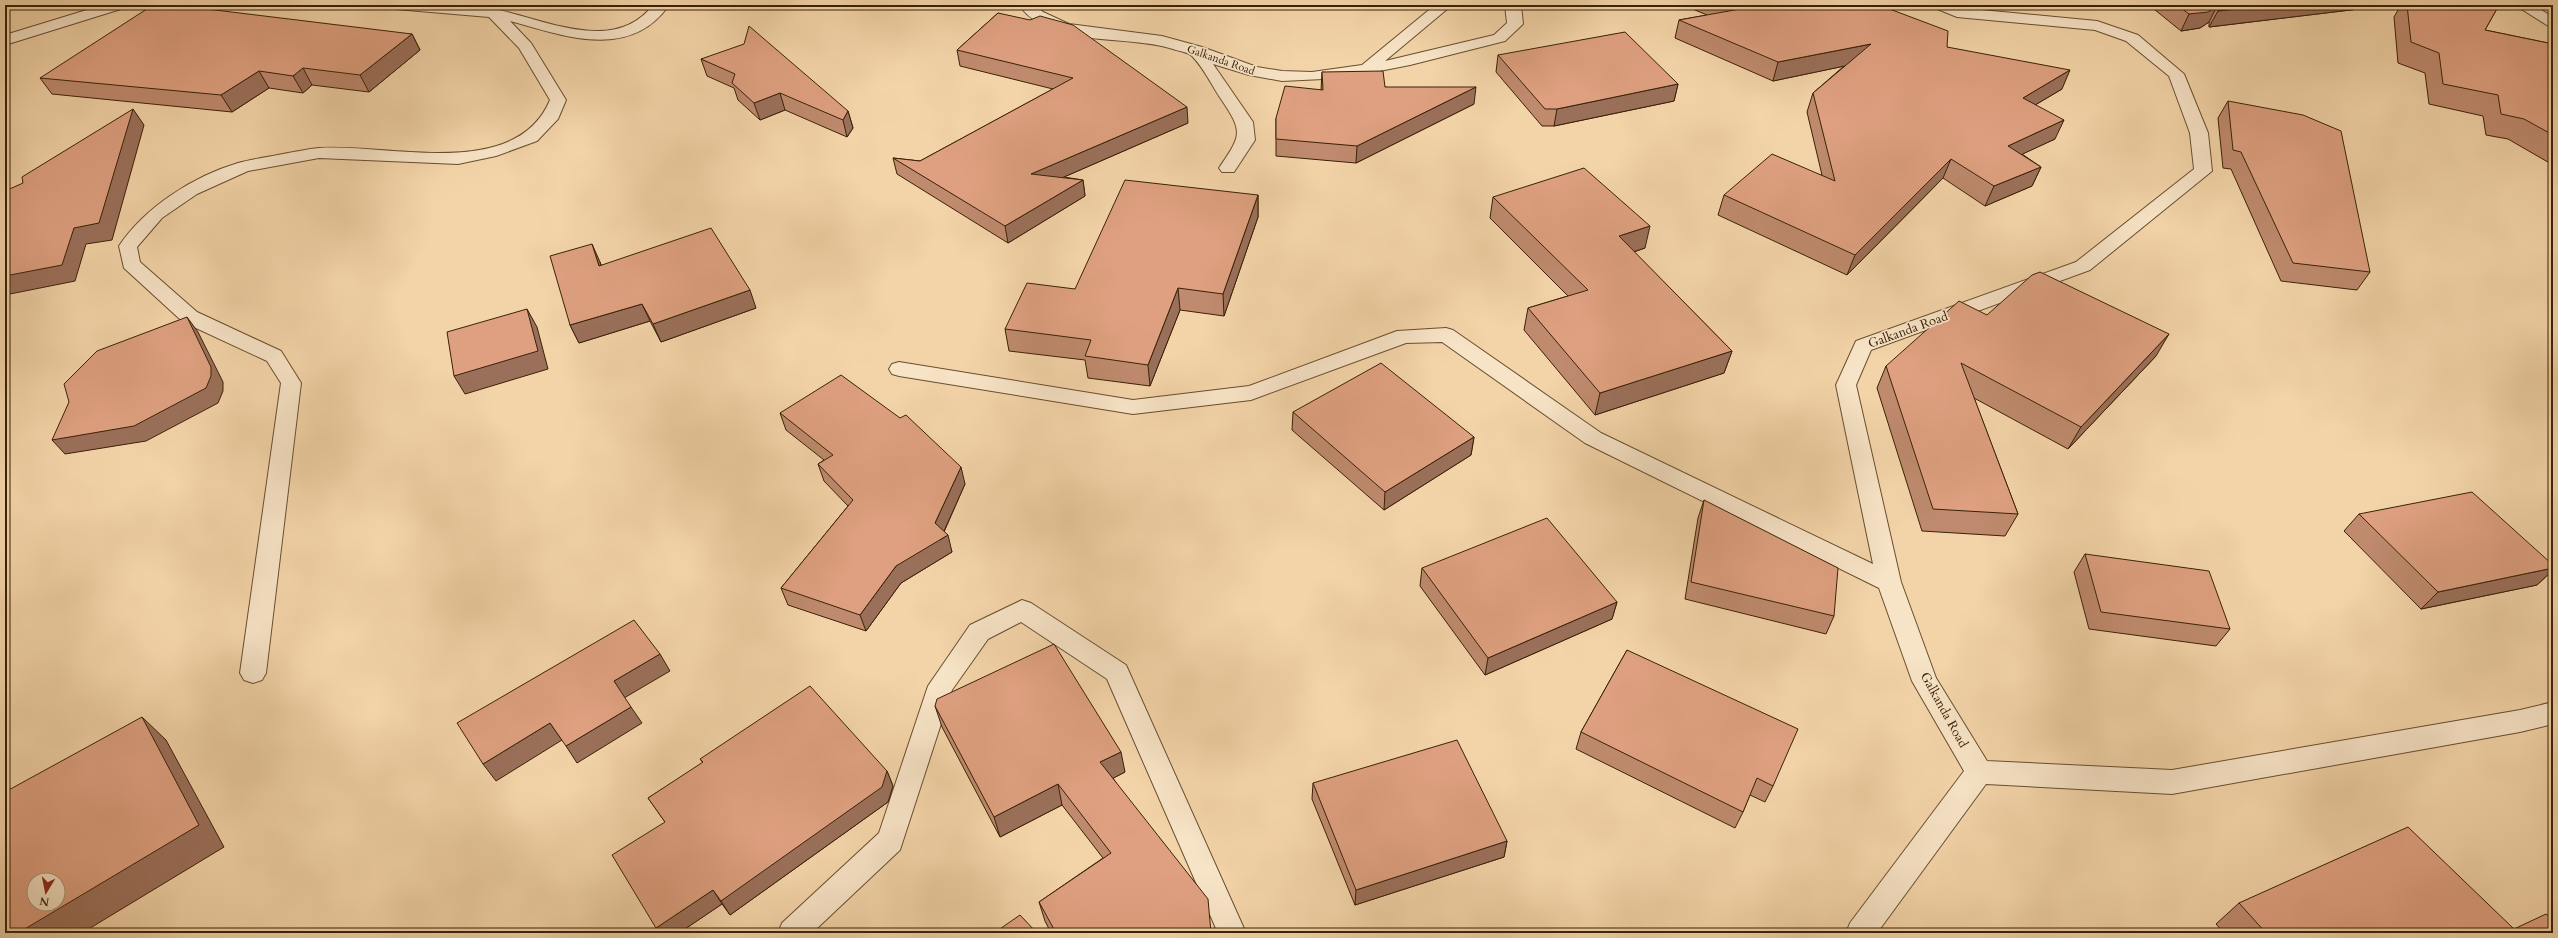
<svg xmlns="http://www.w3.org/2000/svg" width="2558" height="938" viewBox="0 0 2558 938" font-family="Cardo,serif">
<rect width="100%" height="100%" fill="#f3d4a8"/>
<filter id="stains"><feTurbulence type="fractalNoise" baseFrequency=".005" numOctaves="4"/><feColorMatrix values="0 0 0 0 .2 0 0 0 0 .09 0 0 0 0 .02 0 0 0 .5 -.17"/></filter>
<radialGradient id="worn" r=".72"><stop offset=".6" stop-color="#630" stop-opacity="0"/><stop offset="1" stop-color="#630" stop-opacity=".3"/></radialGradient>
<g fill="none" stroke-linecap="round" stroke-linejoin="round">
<defs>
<g id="minor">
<path d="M 103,5 L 127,5 L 124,8 L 5,45 L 5,35 Z"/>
<path d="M 381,5 C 415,5 449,3 482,7 C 535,13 611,59 653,5 L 669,5 C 630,61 564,36 510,21 L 531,43 L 566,100 L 558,119 L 537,141 L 496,156 L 458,164 L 319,158 L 248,171 L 197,194 L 162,218 L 137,247 L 140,262 L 197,312 L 281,351 L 301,383 L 266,673 L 262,680 L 253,683 L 244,680 L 240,673 L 281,383 L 267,361 L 183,322 L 124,268 L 119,246 C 145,207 194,176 238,163 C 253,159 268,157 283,154 C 295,152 307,149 319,148 C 386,143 516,182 550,100 L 519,48 L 489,17 L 384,8 Z"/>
<path d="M 1019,5 L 1035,5 L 1043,12 L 1069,24 L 1162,36 L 1202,47 L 1257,67 L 1282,71 L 1312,72 L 1362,65 L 1435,5 L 1452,5 L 1385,61 L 1494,35 L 1507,23 L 1505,5 L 1521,5 L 1523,24 L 1505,41 L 1410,65 L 1344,78 L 1282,81 L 1249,75 L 1213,64 L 1253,122 L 1255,140 L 1234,172 L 1222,172 L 1219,168 C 1241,135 1244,133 1221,99 C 1212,86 1204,68 1192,56 C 1188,52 1178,51 1173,49 C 1127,34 1050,49 1019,5 Z"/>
<path d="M 1932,5 L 1953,5 L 1960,8 L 2097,21 L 2138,35 L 2184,74 L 2208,133 L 2212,171 L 2090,270 L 1871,350 L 1856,385 L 1901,582 L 1936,678 L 1987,761 L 2172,770 L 2520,710 L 2553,702 L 2553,724 L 2520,732 L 2172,794 L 1986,784 L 1877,933 L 1846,933 L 1850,923 L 1964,771 L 1912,681 L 1879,588 L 1585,443 L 1442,342 L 1406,343 L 1251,400 L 1133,414 L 899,376 L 892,374 L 889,369 L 892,364 L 899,362 L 1133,400 L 1249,386 L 1397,331 L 1446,328 L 1453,330 L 1601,433 L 1873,564 L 1836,385 L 1856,341 L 2076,262 L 2194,169 L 2190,133 L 2169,76 L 2126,41 L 2095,30 L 1957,17 L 1935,8 Z"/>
<path d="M 2515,5 L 2533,5 L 2553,17 L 2553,29 Z"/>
<path d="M 1022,600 L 1031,603 L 1126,665 L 1246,933 L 1218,933 L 1107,679 L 1021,622 L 988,639 L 952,690 L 900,850 L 812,933 L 778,933 L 782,923 L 879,833 L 928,686 L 970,625 Z"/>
</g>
</defs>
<!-- minor casing -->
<use href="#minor" stroke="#684e2f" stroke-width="2"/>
<!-- minor -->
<use href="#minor" fill="#f7e3c6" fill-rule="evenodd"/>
</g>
<!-- wall -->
<g fill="#bf8a6e" stroke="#3a2107">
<path d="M 1683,5 L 1879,5 L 1947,47 L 2062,89 L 2035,105 L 2055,139 L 2022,154 L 2041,167 L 2032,186 L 1985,206 L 1943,178 L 1847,275 L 1718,215 L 1724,195 L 1822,175 L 1807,112 L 1813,93 L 1844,66 L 1773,81 L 1675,38 L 1679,20 L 1707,15 Z"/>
<path d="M 2149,5 L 2369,5 L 2367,8 L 2209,27 L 2209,22 L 2200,28 L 2181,31 Z"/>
<path d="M 2401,5 L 2499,5 L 2485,30 L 2553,44 L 2553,165 L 2508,139 L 2486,135 L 2483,116 L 2429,104 L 2425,73 L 2398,63 L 2394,17 Z"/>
<path d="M 998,13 L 1188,123 L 1064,177 L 1083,180 L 1085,196 L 1008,243 L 897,174 L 893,158 L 920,161 L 1053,89 L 960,66 L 957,50 Z"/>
<path d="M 412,34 L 420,50 L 369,92 L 312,85 L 303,93 L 269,88 L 232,112 L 52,94 L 40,78 Z"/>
<path d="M 1498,55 L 1678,84 L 1674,101 L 1554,126 L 1542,126 L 1496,72 Z"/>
<path d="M 701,59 L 848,111 L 853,128 L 847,137 L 785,110 L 760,120 L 738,100 L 734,88 L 707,76 Z"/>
<path d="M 1322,72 L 1385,87 L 1474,104 L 1356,163 L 1276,156 L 1276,118 L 1321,90 Z"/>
<path d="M 2228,101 L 2370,272 L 2357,290 L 2281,281 L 2231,169 L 2223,168 L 2218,118 Z"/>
<path d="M 1258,195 L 1258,217 L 1224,316 L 1180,310 L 1150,386 L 1088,378 L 1085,360 L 1009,351 L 1005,329 L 1075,289 Z"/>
<path d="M 1493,197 L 1645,248 L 1634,252 L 1732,351 L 1724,373 L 1595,415 L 1524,330 L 1528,308 L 1568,296 L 1490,218 Z"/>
<path d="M 600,262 L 601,265 L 756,308 L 661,342 L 650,321 L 579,343 L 570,325 Z"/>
<path d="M 1987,315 L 2156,356 L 2068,449 L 1974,398 L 2018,514 L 2005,536 L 1922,531 L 1877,388 L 1886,366 Z"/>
<path d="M 1293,412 L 1474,437 L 1471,455 L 1384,510 L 1292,430 Z"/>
<path d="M 780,413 L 965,484 L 944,532 L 952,552 L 901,583 L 866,631 L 788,605 L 781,588 L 848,506 L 824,481 L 818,464 L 824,460 L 786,430 Z"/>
<path d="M 1704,500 L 1834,616 L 1826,634 L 1685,599 L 1698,518 Z"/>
<path d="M 2359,514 L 2553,565 L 2553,570 L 2537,585 L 2421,609 L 2344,531 Z"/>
<path d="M 2085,554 L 2230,629 L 2216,646 L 2089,629 L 2074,572 Z"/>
<path d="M 1422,568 L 1617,602 L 1612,619 L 1485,675 L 1420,586 Z"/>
<path d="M 1627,650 L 1773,786 L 1765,802 L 1750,795 L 1743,812 L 1735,828 L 1576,749 L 1581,732 Z"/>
<path d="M 935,706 L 1125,772 L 1113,778 L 1211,933 L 1051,933 L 1045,921 L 1039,902 L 1103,858 L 1062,805 L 1000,837 L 942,727 Z"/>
<path d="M 700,759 L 887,771 L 893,786 L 888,802 L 730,915 L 722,904 L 679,933 L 659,933 L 665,822 L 648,798 L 703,763 Z"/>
<path d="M 1313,783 L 1507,841 L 1504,857 L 1355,905 L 1312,799 Z"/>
<path d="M 2239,903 L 2514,929 L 2553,933 L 2224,933 L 2216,924 Z"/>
</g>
<!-- shaded-wall -->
<g fill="#9b705a" stroke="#3a2107">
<path d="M 2269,5 L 2369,5 L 2367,8 L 2209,27 L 2218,11 Z"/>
<path d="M 2217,6 L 2209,22 L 2200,28 L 2181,31 L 2189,14 Z"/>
<path d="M 412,34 L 420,50 L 369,92 L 360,75 Z"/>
<path d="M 1871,44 L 1864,62 L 1773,81 L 1778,62 Z"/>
<path d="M 303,68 L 312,85 L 303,93 L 293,76 Z"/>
<path d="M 2070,70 L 2062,89 L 2015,117 L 2023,98 Z"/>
<path d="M 259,71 L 269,88 L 232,112 L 221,95 Z"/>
<path d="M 1678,84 L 1674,101 L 1554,126 L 1557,109 Z"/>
<path d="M 1476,87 L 1474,104 L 1356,163 L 1357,146 Z"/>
<path d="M 780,93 L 785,110 L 760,120 L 754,103 Z"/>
<path d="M 1187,107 L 1188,123 L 1034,190 L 1031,174 Z"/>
<path d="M 133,109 L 144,125 L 112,240 L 86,244 L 75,281 L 5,295 L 5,276 L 74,228 Z"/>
<path d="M 848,111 L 853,128 L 847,137 L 843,120 Z"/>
<path d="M 2064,120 L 2055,139 L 1999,165 L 2008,146 Z"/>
<path d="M 1951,159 L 1943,178 L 1847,275 L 1855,255 Z"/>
<path d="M 2041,167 L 2032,186 L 1985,206 L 1994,186 Z"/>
<path d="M 1083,180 L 1085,196 L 1008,243 L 1005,226 Z"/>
<path d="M 1258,195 L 1258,217 L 1224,316 L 1223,294 Z"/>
<path d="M 1650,226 L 1645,248 L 1614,258 L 1619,236 Z"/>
<path d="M 592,244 L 600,262 L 607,284 L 599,266 Z"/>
<path d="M 1178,288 L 1180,310 L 1150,386 L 1148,365 Z"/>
<path d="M 750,290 L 756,308 L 661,342 L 653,324 Z"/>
<path d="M 642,304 L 650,321 L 579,343 L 570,325 Z"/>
<path d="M 527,309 L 537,327 L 548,369 L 465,394 L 454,376 Z"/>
<path d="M 187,317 L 198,332 L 223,382 L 223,391 L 218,403 L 146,441 L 65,454 L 52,440 Z"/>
<path d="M 2169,334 L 2156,356 L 2068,449 L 2081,427 Z"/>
<path d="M 1732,351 L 1724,373 L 1595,415 L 1600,393 Z"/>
<path d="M 1474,437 L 1471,455 L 1384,510 L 1385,492 Z"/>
<path d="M 961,467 L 965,484 L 940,540 L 948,535 L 952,552 L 901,583 L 866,631 L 860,615 L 896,566 L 935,523 Z"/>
<path d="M 2553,568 L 2553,570 L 2537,585 L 2421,609 L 2438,592 Z"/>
<path d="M 1617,602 L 1612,619 L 1485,675 L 1488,658 Z"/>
<path d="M 660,654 L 670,671 L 624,698 L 614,681 Z"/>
<path d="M 631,707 L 642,723 L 577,763 L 566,746 Z"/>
<path d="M 142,717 L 166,740 L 224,847 L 82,933 L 18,933 Z"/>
<path d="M 550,723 L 562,740 L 496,781 L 483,764 Z"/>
<path d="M 1121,752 L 1125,772 L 1104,783 L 1100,762 Z"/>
<path d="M 887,771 L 893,786 L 888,802 L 730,915 L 721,901 Z"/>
<path d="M 1058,784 L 1062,805 L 1000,837 L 994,817 Z"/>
<path d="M 1507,841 L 1504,857 L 1355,905 L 1356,890 Z"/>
<path d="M 713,890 L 722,904 L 679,933 L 659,933 L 656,928 Z"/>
</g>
<!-- building -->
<g fill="#dea080" stroke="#3a2107" fill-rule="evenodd">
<path d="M 153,5 L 174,5 L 412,34 L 360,75 L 303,68 L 293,76 L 259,71 L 221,95 L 40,78 Z"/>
<path d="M 1731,5 L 1879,5 L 1948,31 L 1947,47 L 2070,70 L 2023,98 L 2064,120 L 2008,146 L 2041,167 L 1994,186 L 1951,159 L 1855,255 L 1724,195 L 1772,154 L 1835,181 L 1813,93 L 1871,44 L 1778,62 L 1679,20 L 1740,9 Z"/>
<path d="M 2177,5 L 2269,5 L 2218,11 L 2217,6 L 2208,12 L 2189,14 Z"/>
<path d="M 2407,5 L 2499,5 L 2485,30 L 2553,44 L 2553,135 L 2524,119 L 2501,114 L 2498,95 L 2443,84 L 2439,53 L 2411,42 Z"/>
<path d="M 998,13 L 1030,20 L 1040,16 L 1073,25 L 1187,107 L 1031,174 L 1083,180 L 1005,226 L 893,158 L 920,161 L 1073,78 L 957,50 Z"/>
<path d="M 749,26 L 848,111 L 843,120 L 780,93 L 754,103 L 732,83 L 735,74 L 701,59 L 744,44 Z"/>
<path d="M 1625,32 L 1678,84 L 1557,109 L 1545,109 L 1498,55 Z"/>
<path d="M 1383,71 L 1385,87 L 1476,87 L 1357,146 L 1276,139 L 1276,118 L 1285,86 L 1323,90 L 1322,72 Z"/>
<path d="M 2228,101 L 2303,115 L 2341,131 L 2370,272 L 2293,263 L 2241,152 L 2233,150 Z"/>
<path d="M 133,109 L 99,223 L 74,228 L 62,265 L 5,276 L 5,191 L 23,183 L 22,177 Z"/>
<path d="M 1584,168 L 1650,226 L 1619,236 L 1732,351 L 1600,393 L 1528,308 L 1588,290 L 1493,197 Z"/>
<path d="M 1125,180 L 1258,195 L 1223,294 L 1178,288 L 1148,365 L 1085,356 L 1091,340 L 1005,329 L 1027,283 L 1075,289 Z"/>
<path d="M 711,228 L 750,290 L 653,324 L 642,304 L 570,325 L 550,256 L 592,244 L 599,266 Z"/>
<path d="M 2040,272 L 2169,334 L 2081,427 L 1961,363 L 2018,514 L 1933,509 L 1886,366 L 1959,301 L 1987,315 L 2032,275 Z"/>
<path d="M 527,309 L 538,351 L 454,376 L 447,332 Z"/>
<path d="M 187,317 L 211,367 L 211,376 L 206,388 L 134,426 L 52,440 L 69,402 L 64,384 L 97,351 Z"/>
<path d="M 1381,363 L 1474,437 L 1385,492 L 1293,412 Z"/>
<path d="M 841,375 L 900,418 L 906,415 L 961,467 L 935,523 L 948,535 L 896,566 L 860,615 L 781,588 L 853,500 L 818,464 L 833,455 L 780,413 Z"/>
<path d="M 2472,492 L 2553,565 L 2553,568 L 2438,592 L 2359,514 Z"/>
<path d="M 1704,500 L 1838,568 L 1834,616 L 1691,582 Z"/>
<path d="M 1547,518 L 1617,602 L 1488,658 L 1422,568 Z"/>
<path d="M 2085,554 L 2209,571 L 2230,629 L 2101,612 Z"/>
<path d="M 634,620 L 660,654 L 614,681 L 631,707 L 566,746 L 550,723 L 483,764 L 457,723 Z"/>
<path d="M 1054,644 L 1121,752 L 1100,762 L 1208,899 L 1211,933 L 1056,933 L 1039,902 L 1111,853 L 1058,784 L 994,817 L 935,706 L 937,699 Z"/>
<path d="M 1627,650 L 1798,729 L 1773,786 L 1757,778 L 1743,812 L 1581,732 Z"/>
<path d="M 810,686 L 887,771 L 882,787 L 721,901 L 713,890 L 656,928 L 612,855 L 665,822 L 648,798 L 703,762 L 700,759 Z"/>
<path d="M 142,717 L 199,825 L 18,933 L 5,933 L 5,792 ZM 34,880 L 58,880 L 58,904 L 34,904 Z"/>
<path d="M 1457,740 L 1507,841 L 1356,890 L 1313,783 Z"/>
<path d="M 2408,827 L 2514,929 L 2546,914 L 2553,920 L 2553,933 L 2266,933 L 2239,903 Z"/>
<path d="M 1020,915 L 1037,933 L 994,933 Z"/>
</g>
<g text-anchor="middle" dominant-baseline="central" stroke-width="3.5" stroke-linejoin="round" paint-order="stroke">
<!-- far-street labels -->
<g font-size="11" fill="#3a2107" stroke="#f7e3c6">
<text transform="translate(1221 60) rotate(19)">Galkanda Road</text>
</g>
<!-- street labels -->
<g font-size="13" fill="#3a2107" stroke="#f7e3c6">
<text transform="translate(1908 330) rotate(-20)">Galkanda Road</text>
<text transform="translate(1944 710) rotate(61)">Galkanda Road</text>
</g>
</g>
<!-- margin -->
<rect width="2558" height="938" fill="none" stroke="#f3d4a8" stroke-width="20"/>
<rect x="6" y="6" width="2546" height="926" fill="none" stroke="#3a2107" stroke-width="2"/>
<rect x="10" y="10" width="2538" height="918" fill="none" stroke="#3a2107"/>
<!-- north arrow -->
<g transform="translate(46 892) rotate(190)"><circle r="19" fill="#f7e3c6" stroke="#ab957a"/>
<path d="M0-3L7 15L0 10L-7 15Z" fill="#8f2418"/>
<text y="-6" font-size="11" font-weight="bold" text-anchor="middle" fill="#3a2107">N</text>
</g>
<rect width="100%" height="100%" filter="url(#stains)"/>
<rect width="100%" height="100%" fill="url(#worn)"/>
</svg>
